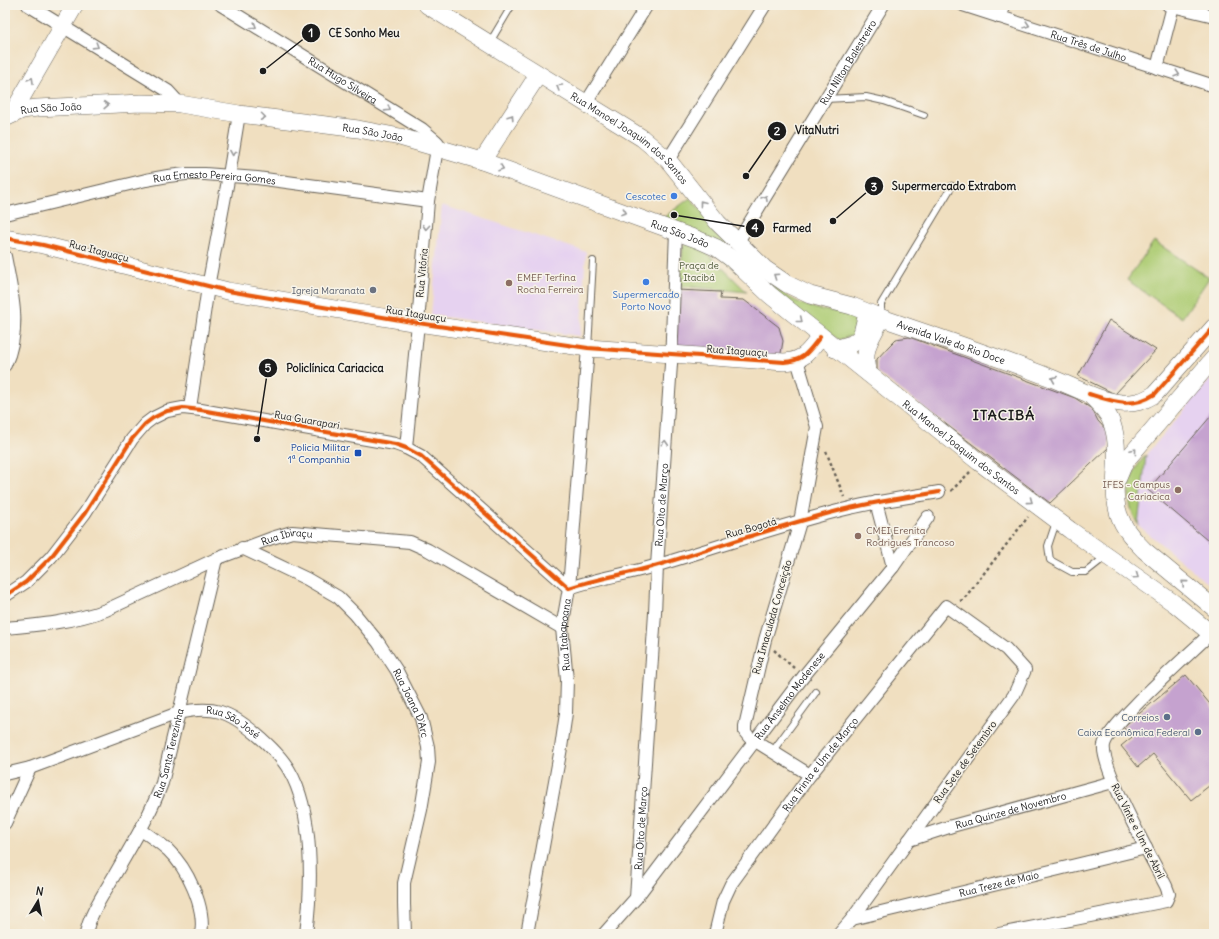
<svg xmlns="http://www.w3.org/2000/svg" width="1219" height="939" viewBox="0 0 1219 939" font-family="Delius,sans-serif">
<rect width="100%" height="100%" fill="#f7f3e8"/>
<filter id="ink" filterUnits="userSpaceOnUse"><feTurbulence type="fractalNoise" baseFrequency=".025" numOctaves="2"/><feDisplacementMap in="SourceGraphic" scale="8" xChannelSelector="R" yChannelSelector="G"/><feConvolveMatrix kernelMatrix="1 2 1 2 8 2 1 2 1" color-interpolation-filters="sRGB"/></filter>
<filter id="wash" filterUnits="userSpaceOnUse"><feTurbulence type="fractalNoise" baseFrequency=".012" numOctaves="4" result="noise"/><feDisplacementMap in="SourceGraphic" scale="16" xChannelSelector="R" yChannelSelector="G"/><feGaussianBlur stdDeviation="0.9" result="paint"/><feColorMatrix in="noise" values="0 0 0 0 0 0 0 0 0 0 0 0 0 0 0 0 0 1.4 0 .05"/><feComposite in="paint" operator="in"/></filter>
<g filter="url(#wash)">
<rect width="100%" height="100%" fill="#f0dfc0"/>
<!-- built -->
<g fill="#e6d2f0">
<path d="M 442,205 L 586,252 L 580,336 L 431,315 Z"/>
<path d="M 1214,375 L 1214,588 L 1138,525 L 1146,455 Z"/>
</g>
<!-- green -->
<g fill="#adcc73" stroke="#647448">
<path d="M 690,198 C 716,226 740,257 769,282 C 777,288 785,296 794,300 C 803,305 813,308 823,310 C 834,312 848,311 857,319 L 859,333 L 839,340 L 663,218 Z"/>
<path d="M 1154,241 L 1209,278 L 1182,318 L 1127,280 Z"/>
<path d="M 697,243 L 747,292 L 680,286 L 683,246 L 685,244 Z"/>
<path d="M 1146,455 L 1138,525 C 1124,499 1126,477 1146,455 Z"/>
</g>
<g id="blocks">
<!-- building -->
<g fill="#c5a2cf">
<path d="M 677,290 L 721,292 L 720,299 L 744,300 L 779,327 L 783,341 L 780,359 L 671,351 Z"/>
<path d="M 1109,320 L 1156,350 L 1115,394 L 1078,376 Z"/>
<path d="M 909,337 L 1075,398 L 1092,409 L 1098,421 L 1109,433 L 1109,447 L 1050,503 L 877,372 L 877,359 L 889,346 L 896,339 Z"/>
<path d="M 1211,416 L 1214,418 L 1214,546 L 1148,490 Z"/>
<path d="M 1186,675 L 1214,709 L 1214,782 L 1191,800 L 1153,754 L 1138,767 L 1121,746 L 1132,737 L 1123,727 Z"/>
</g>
</g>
</g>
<g filter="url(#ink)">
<use href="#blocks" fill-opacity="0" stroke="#666055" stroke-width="1"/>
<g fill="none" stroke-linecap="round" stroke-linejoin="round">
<defs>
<g id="lane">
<path d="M 490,42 L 512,5"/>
<path d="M 825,99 L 866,97 L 884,101 L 924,115"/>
<path d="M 881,317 L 881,304 L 952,186"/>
<path d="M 588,348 L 593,261"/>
<path d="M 1056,522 L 1048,546 L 1050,560 L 1072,572 L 1086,572 L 1105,557"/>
<path d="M 772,752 L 816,692"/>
</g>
<g id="street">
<path d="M 28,5 L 168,91 L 180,104"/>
<path id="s1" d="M 221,5 L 422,129 L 435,140 L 438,143 L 428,201 L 418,323 L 406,448"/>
<path id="s2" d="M 963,5 L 1214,86"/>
<path d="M 1168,5 L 1214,16"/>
<path d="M 999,17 L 1004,5"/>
<path d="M 1157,68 L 1173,6"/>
<path d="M 586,103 L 647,5"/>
<path d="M 668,160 L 765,5"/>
<path id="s3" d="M 5,214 L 146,180 L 168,176 L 186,174 L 205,174 L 257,178 L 428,201"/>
<path id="s4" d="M 737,243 L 883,5"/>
<path d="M 5,256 C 12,294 22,328 5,365"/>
<path d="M 797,360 L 817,427 L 800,522 L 765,640 L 745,726 L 745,732 L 749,737 L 810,775"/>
<path d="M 190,408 L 208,287 L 229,175 L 239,114"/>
<path d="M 876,502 L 893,567"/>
<path id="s5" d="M 242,548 L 307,579 L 338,597 L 355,614 L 378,642 L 397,671 L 421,718 L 428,747 L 429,762 L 421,810 L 404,883 L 404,904 L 405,934"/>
<path d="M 5,596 L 26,582 L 51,557 L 85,513 L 132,439 L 145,424 L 153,418 L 167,411 L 183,408 L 201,410 L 395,444 L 406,448 L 421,456 L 569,588 C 598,578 629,574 658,565 C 722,546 785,523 850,508 C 879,501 909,497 939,492"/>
<path id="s6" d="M 5,628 C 40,625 73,622 106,610 L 216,559 L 272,538 L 292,532 L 410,542 L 428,550 L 562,628"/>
<path id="s7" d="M 5,774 L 30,768 L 178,713 C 213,705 229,711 256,734 C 268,744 281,756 289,770 C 314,812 312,887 306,934"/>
<path d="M 5,823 L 30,768"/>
<path d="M 141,830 C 150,836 159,842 168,850 C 187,868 206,907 201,934"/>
<path id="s8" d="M 909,840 L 952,826 L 1113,782"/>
<path id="s9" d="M 636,898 L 655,613 L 657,566 L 671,364 L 676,231"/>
<path id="s10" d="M 852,919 L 1146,848"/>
<path id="s11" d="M 86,934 C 89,915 104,893 114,876 C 131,846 150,816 162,783 L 216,559"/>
<path id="s12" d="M 527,934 L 561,748 L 566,713 L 567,680 L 562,628 L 569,588 L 588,348"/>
<path id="s13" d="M 604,934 L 636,898 L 803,677 L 893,567 L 928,517"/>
<path id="s14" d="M 715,934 L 723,901 L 731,884 L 810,775 L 946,606 L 1006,649 L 1025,670 L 1014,695 L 852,919 L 839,934"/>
<path d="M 999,934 L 1166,901 L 1169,894 L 1166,886 C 1153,861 1100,767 1104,745 C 1107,726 1193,651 1211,633"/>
</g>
<g id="secondary">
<path id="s15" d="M 427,5 L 642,138 L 668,160 L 718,223 L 765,269 L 787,284 L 810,295 L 852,306 L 882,318 C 937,337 992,355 1046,376 C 1071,385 1095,400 1121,403 C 1135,404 1144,401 1155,394 L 1214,327"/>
<path d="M 12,114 L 75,5"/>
<path id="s16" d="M 5,118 L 22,110 L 37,108 L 141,103 L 180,104 L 239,114 L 358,129 L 400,137 L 482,161 L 699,240 L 717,248 L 732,259 L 770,295 L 979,462 L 1070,530 L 1175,604 L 1214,636"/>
<path d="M 482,161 L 538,75"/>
<path d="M 5,238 L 43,245 L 228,291 L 418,323 L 588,348 L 784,362 C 804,361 809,351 820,337"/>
<path d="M 835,349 L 852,344 L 861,337 L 865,321"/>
<path d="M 868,373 C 861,351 871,337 882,318"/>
<path d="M 1091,396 C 1098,403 1106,410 1110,419 C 1126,453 1105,492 1123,524 C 1128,534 1136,542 1144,550 L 1214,608"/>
<path d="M 1118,478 L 1123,466 L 1129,457 L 1214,358"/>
</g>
</defs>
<!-- lane casing -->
<use href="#lane" stroke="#666055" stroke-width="8"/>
<!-- street casing -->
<use href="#street" stroke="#666055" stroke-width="14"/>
<!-- secondary casing -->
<use href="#secondary" stroke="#666055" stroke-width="18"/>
<!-- path -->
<g stroke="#666055" stroke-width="2.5" stroke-dasharray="3 3" stroke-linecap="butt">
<path d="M 826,451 L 844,497"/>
<path d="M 951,491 L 970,472"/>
<path d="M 960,601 L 963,600 L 1028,517"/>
<path d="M 774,650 L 794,668"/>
</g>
<!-- lane -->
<use href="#lane" stroke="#fff" stroke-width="6"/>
<!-- street -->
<use href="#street" stroke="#fff" stroke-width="12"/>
<!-- secondary -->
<use href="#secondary" stroke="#fff" stroke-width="17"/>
<defs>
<g id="cycleway">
<path d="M 5,238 L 43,245 L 228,291 L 418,323 L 588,348 L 784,362 C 804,361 809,351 820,337"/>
<path d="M 1089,394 C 1114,402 1132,409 1155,394 L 1214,327"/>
<path d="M 5,596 L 26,582 L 51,557 L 85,513 L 132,439 L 145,424 L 153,418 L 167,411 L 183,408 L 201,410 L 395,444 L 406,448 L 421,456 L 569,588 C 598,578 629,574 658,565 C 722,546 785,523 850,508 C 879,501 909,497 939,492"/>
</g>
</defs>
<!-- cycleway casing -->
<use href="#cycleway" stroke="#f7f3e8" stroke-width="6"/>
<!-- cycleway -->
<use href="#cycleway" stroke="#e8590c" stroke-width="4"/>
</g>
<!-- one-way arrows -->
<defs><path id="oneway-chevron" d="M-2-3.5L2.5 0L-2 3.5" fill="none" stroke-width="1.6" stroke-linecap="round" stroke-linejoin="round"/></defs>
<g stroke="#999">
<use href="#oneway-chevron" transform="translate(1027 25) rotate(18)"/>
<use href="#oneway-chevron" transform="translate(254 26) rotate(32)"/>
<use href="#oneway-chevron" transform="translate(96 46) rotate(32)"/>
<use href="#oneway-chevron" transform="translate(1177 74) rotate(18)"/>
<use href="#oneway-chevron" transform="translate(31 80) rotate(-60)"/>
<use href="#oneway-chevron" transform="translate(559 87) rotate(-149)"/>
<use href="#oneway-chevron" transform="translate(106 105) rotate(-2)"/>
<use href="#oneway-chevron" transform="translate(388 109) rotate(32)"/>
<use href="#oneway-chevron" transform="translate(263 117) rotate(7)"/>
<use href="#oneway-chevron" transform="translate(511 117) rotate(-57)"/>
<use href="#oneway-chevron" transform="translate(233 153) rotate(99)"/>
<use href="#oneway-chevron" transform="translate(501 168) rotate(19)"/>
<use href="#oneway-chevron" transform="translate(765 198) rotate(-59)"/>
<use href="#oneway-chevron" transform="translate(702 203) rotate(-128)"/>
<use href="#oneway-chevron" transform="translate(624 212) rotate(20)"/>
<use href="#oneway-chevron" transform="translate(426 227) rotate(95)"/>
<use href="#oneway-chevron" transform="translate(776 276) rotate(-146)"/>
<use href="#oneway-chevron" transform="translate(800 320) rotate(39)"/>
<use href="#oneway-chevron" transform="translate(1054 379) rotate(-157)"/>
<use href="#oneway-chevron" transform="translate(665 443) rotate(-86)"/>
<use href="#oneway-chevron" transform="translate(1134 451) rotate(-50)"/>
<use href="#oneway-chevron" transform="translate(1030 501) rotate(36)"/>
<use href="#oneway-chevron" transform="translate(1136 576) rotate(35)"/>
<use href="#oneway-chevron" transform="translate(1184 583) rotate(-140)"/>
</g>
</g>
<!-- markers -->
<g fill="#3f7fe0" stroke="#f7f3e8" stroke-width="1.5">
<circle cx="674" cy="196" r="4"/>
<circle cx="646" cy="282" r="4"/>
</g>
<g fill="#8d6e63" stroke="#f7f3e8" stroke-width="1.5">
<circle cx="509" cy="283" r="4"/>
<circle cx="1178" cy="490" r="4"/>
<circle cx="858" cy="536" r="4"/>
</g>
<circle fill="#6b7280" stroke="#f7f3e8" stroke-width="1.5" cx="373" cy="290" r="4"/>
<rect fill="#1a4fb4" stroke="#f7f3e8" stroke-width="1.5" x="354" y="449" width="8" height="8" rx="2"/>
<g fill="#5c6f8a" stroke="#f7f3e8" stroke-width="1.5">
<circle cx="1167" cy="717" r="4"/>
<circle cx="1198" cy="732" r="4"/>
</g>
<g text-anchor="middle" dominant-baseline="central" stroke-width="3" stroke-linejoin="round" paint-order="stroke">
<!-- street labels -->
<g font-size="10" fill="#1c1c1c" stroke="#f7f3e8">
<text stroke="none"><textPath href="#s2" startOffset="132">Rua Três de Julho</textPath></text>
<text stroke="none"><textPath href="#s4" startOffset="212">Rua Nílton Balestreiro</textPath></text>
<text stroke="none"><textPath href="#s1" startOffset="143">Rua Hugo Silveira</textPath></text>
<text stroke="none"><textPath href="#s16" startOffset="48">Rua São João</textPath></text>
<text stroke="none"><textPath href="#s16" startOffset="372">Rua São João</textPath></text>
<text stroke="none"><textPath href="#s15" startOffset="243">Rua Manoel Joaquim dos Santos</textPath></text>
<text stroke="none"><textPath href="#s3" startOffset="214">Rua Ernesto Pereira Gomes</textPath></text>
<text stroke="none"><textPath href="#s16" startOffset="696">Rua São João</textPath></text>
<text transform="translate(99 251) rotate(14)">Rua Itaguaçu</text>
<text transform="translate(422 273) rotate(-85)">Rua Vitória</text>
<text transform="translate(416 314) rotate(9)">Rua Itaguaçu</text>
<text stroke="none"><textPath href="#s15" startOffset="634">Avenida Vale do Rio Doce</textPath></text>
<text transform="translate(737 351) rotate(4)">Rua Itaguaçu</text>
<text transform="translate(307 420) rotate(10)">Rua Guarapari</text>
<text stroke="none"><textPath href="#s16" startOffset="1051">Rua Manoel Joaquim dos Santos</textPath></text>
<text stroke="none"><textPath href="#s9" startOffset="394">Rua Oito de Março</textPath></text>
<text transform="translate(751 528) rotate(-16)">Rua Bogotá</text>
<text stroke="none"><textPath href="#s6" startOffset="299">Rua Ibiraçu</textPath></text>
<text transform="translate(772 617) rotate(-74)">Rua Imaculada Conceição</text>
<text stroke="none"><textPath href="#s12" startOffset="303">Rua Itabapoana</textPath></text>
<text stroke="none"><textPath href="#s13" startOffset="302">Rua Anselmo Modenese</textPath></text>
<text stroke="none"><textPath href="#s5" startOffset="238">Rua Joana D'Arc</textPath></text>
<text stroke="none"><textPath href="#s7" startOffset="242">Rua São José</textPath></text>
<text stroke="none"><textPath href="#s11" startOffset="200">Rua Santa Terezinha</textPath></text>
<text transform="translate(965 762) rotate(-54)">Rua Sete de Setembro</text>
<text stroke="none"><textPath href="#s14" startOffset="202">Rua Trinta e Um de Março</textPath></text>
<text stroke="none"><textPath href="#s8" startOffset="106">Rua Quinze de Novembro</textPath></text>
<text stroke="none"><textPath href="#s9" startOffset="70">Rua Oito de Março</textPath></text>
<text transform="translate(1138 831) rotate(63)">Rua Vinte e Um de Abril</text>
<text stroke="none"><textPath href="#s10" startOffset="151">Rua Treze de Maio</textPath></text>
</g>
<!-- shop labels -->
<g font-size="10" fill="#366cbe" stroke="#f7f3e8" text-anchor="end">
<text x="666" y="196">Cescotec</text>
<text x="646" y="294" text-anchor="middle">Supermercado<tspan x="646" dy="12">Porto Novo</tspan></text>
</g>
<!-- park labels -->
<g font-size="10" fill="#4f5a3a" stroke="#f7f3e8">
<text x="699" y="265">Praça de<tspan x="699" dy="12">Itacibá</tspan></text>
</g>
<!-- education labels -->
<g font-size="10" fill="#785e54" stroke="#f7f3e8" text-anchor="start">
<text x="517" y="277">EMEF Terfina<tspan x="517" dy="12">Rocha Ferreira</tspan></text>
<text x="1170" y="484" text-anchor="end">IFES - Campus<tspan x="1170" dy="12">Cariacica</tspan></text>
<text x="866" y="530">CMEI Erenita<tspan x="866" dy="12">Rodrigues Trancoso</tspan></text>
</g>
<!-- worship labels -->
<g font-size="10" fill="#5b616d" stroke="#f7f3e8" text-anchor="end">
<text x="365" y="290">Igreja Maranata</text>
</g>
<!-- transit labels -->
<g font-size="10" fill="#164399" stroke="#f7f3e8" text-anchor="end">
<text x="350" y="447">Policia Militar<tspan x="350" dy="12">1ª Companhia</tspan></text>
</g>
<!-- service labels -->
<g font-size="10" fill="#4e5e75" stroke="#f7f3e8" text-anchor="end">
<text x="1159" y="717">Correios</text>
<text x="1190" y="732">Caixa Econômica Federal</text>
</g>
<!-- district labels -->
<g font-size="14" font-weight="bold" letter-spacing="1" fill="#1c1c1c" stroke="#f7f3e8">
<text x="1004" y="415">ITACIBÁ</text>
</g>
</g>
<!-- callouts -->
<path fill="none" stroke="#1c1c1c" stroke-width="1.5" d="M263 71L311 33M746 176L777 131M833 221L874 186M674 215L755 228M257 439L268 368"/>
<g fill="#1c1c1c" stroke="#f7f3e8" stroke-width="1.5">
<circle cx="263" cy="71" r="4"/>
<circle cx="746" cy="176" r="4"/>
<circle cx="833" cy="221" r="4"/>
<circle cx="674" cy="215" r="4"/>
<circle cx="257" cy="439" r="4"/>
<circle cx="311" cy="33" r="10"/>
<circle cx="777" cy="131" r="10"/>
<circle cx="874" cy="186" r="10"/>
<circle cx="755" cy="228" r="10"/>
<circle cx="268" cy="368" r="10"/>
</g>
<g font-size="12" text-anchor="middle" font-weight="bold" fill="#fff">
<text x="311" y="37">1</text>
<text x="777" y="135">2</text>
<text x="874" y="191">3</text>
<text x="755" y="232">4</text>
<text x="268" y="372">5</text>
</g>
<g font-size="11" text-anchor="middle" font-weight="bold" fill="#1c1c1c" stroke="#f7f3e8" stroke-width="3" stroke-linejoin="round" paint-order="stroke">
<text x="364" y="37">CE Sonho Meu</text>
<text x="817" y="134">VitaNutri</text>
<text x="954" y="190">Supermercado Extrabom</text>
<text x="792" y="232">Farmed</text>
<text x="335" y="372">Policlínica Cariacica</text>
</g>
<!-- margin -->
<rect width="1219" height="939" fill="none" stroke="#f7f3e8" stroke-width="20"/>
<!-- north arrow -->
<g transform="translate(38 901) rotate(10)" stroke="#f7f3e8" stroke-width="3" paint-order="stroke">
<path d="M0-3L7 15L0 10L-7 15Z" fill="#1c1c1c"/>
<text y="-6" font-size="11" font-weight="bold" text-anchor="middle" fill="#1c1c1c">N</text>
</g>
</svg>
